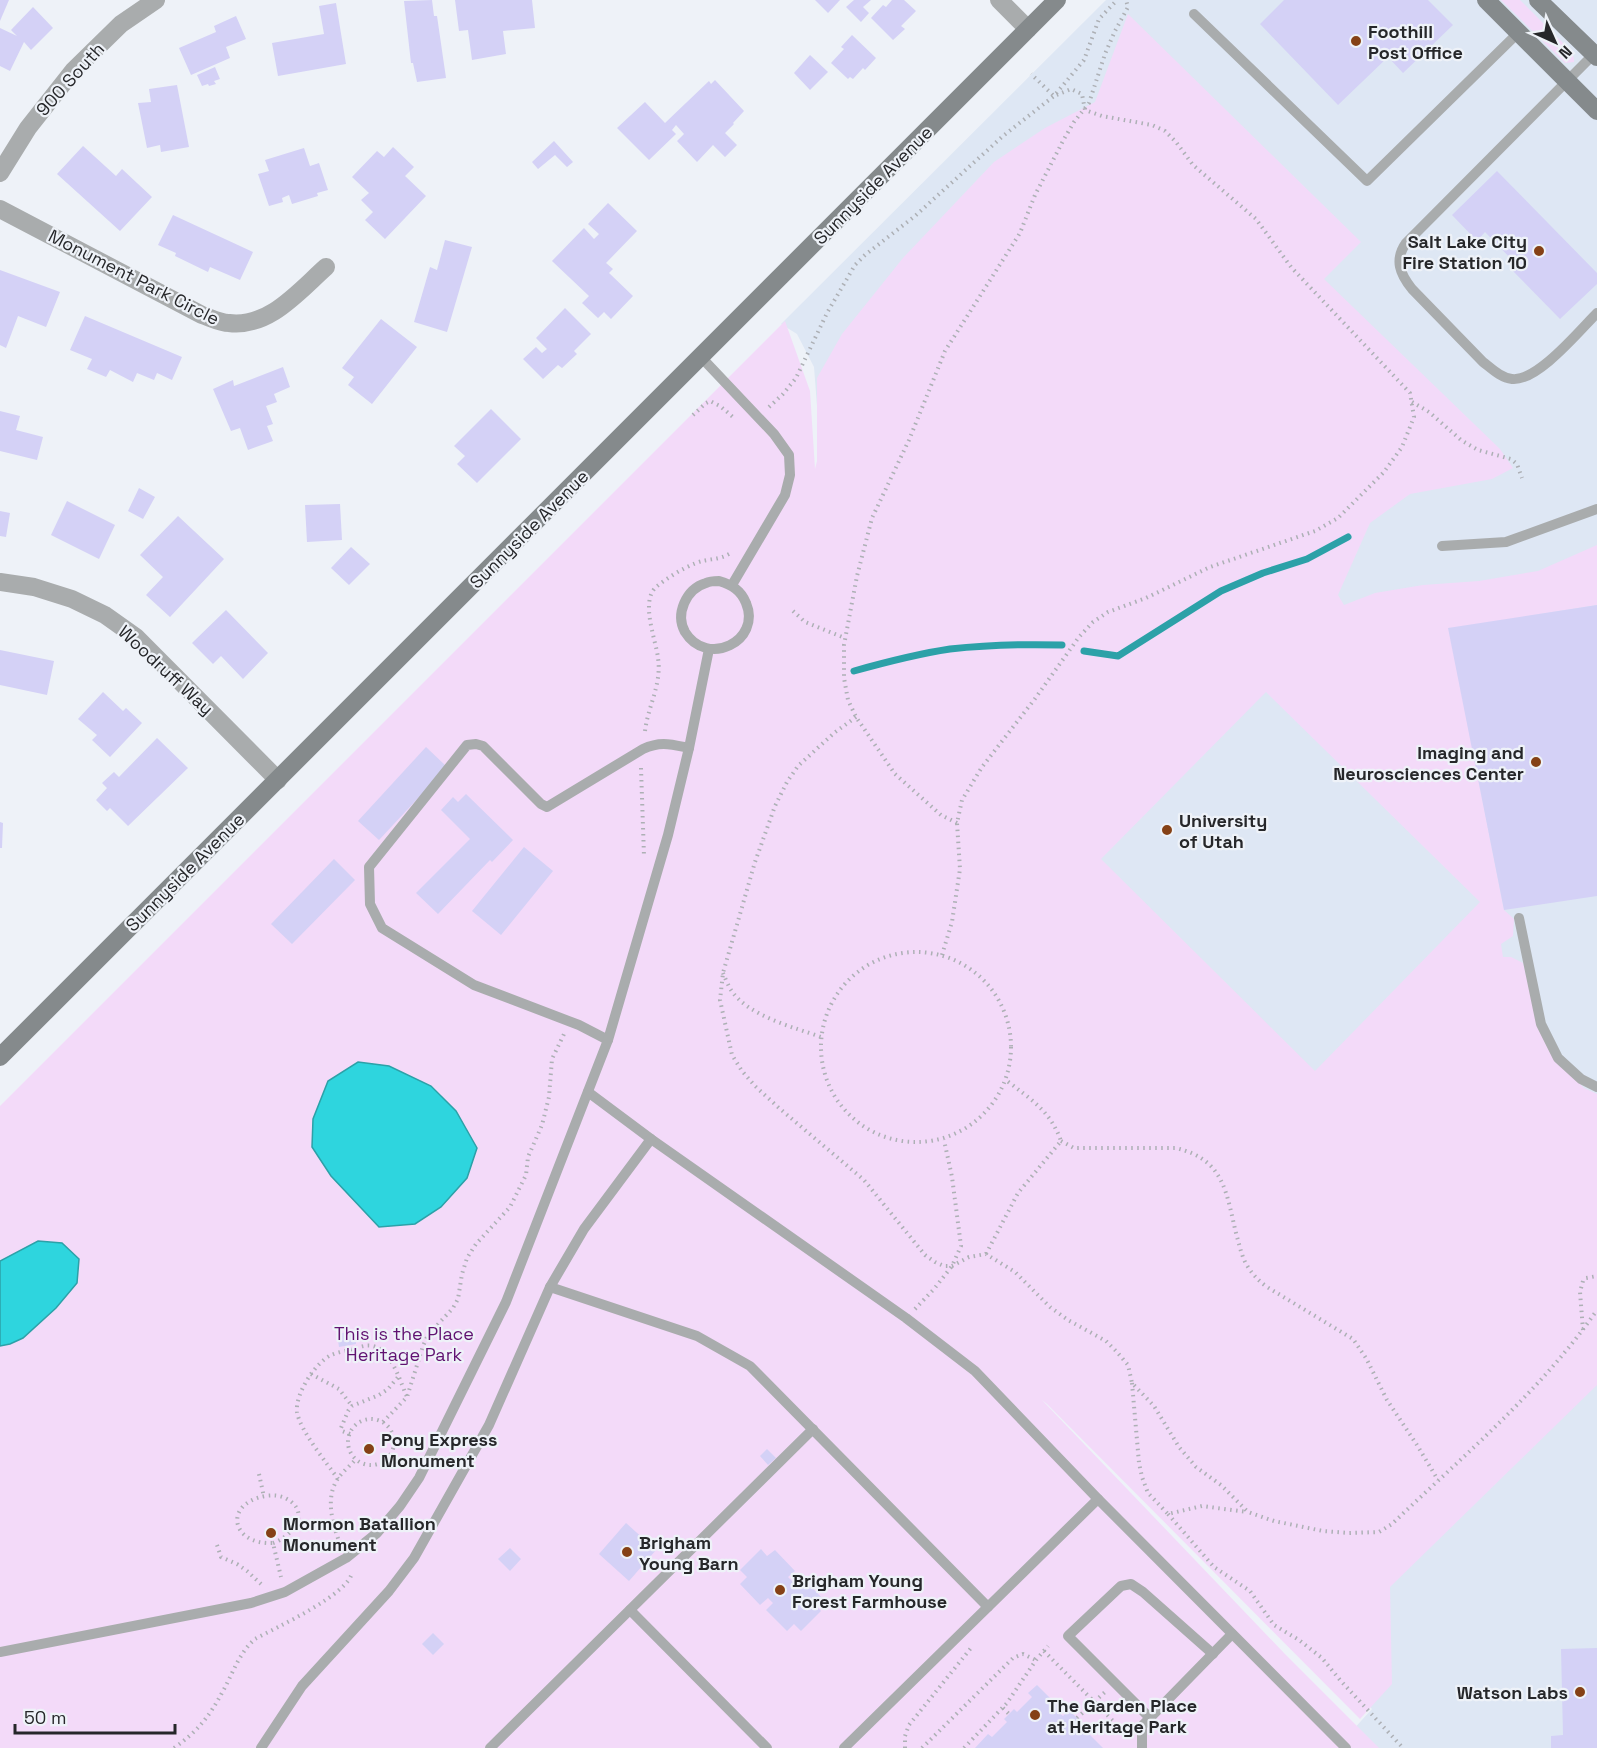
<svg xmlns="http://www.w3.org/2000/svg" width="1597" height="1748" viewBox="0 0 1597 1748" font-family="'Space Grotesk',sans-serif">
<rect width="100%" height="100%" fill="#eef2f8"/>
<!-- built -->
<path fill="#dee7f4" d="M 1106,0 L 1597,0 L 1597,1748 L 1365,1748 L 1350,1733 L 1372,1709 L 1264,1599 L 820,445 L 814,367 L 797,334 L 781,324 Z"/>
<!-- green -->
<g fill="#f3daf9" fill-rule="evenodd">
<path d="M 1501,0 L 1520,0 L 1572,52 L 1574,59 L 1574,62 L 1565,63 Z"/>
<path d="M 1128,14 L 1361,242 L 1324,279 L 1500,449 L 1513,468 L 1492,479 L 1410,494 L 1370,523 L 1338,595 L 1344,605 L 1375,593 L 1423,585 L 1479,581 L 1538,571 L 1597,545 L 1597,605 L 1449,629 L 1504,910 L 1514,919 L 1513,936 L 1501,944 L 1503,957 L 1511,957 L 1523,963 L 1539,1026 L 1568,1072 L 1584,1088 L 1597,1094 L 1597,1385 L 1390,1587 L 1392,1684 L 1360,1719 L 1047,1404 L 1042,1400 L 1284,1653 L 1379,1748 L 0,1748 L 0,1106 L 785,321 L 810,391 L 815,469 L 817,461 L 817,378 L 842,334 L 903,258 L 994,162 L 1045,128 L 1095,102 ZM 1266,692 L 1480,902 L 1315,1071 L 1101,859 Z"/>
</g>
<!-- water -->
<g fill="#2ed5de" stroke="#2ca1a8" stroke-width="1.5">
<path d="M 358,1062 L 389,1066 L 431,1086 L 456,1111 L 477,1148 L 467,1178 L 441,1207 L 415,1224 L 379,1227 L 331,1176 L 312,1147 L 313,1119 L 328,1081 Z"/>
<path d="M 38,1241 L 62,1243 L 79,1259 L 77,1283 L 56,1308 L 23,1338 L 10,1344 L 0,1346 L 0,1261 Z"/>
</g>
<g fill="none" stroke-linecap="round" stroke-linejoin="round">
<!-- stream -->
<g stroke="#2ca1a8" stroke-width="7">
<path d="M 1084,651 L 1118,656 L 1221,591 L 1263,573 L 1307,559 L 1348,537"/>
<path d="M 854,671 C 886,662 917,654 950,649 C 987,645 1025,644 1062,645"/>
</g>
</g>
<!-- building -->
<g fill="#d4d1f6">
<path d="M 0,0 L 9,0 L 0,21 Z"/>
<path d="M 432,0 L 434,16 L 437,16 L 446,78 L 417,82 L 413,63 L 411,63 L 404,1 Z"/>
<path d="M 455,0 L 532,0 L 535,28 L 503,31 L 506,54 L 472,60 L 468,30 L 459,31 Z"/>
<path d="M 815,0 L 840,0 L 828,13 Z"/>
<path d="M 854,0 L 871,0 L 863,7 L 869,13 L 861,22 L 846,7 Z"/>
<path d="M 892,0 L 904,0 L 916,11 L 901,26 L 905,29 L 893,40 L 871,18 L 883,5 L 886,7 Z"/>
<path d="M 1284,0 L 1428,0 L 1453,25 L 1403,73 L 1388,57 L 1338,105 L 1260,24 Z"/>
<path d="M 336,3 L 346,64 L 278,76 L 272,43 L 324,34 L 319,6 Z"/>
<path d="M 33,7 L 53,28 L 31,50 L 24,42 L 10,71 L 0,66 L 0,28 L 17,36 L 11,30 Z"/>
<path d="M 236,16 L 246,39 L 226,47 L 230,58 L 191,75 L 179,48 L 216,32 L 214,26 Z"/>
<path d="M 852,35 L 876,58 L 865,70 L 863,68 L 853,79 L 850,77 L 848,79 L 831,63 L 844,49 L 841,47 Z"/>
<path d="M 810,55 L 828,72 L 810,90 L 794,73 Z"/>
<path d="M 215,67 L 220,79 L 214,81 L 216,84 L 209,86 L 208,84 L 202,86 L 197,75 Z"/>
<path d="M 715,80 L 744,111 L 733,123 L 734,124 L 725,133 L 737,145 L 725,157 L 713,145 L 697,162 L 677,141 L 684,134 L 676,125 L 672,130 L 676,134 L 649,160 L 617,128 L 645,102 L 665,123 L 709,81 L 711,84 Z"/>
<path d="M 177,85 L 189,147 L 161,152 L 160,145 L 147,148 L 138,103 L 151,102 L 149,89 Z"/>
<path d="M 554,141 L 573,162 L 567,167 L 555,155 L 538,169 L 532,162 Z"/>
<path d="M 83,146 L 116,176 L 122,169 L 152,197 L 120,231 L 57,174 Z"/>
<path d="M 393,147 L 414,167 L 405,176 L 426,196 L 385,239 L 365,220 L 373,212 L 361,200 L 369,193 L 352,177 L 377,151 L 384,157 Z"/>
<path d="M 304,148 L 310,166 L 319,163 L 328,190 L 317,193 L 318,196 L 292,204 L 289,195 L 282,198 L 283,202 L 269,206 L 258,174 L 269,171 L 265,160 Z"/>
<path d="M 1497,171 L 1597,273 L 1597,284 L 1560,319 L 1510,268 L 1515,263 L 1485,232 L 1477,241 L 1452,215 Z"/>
<path d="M 608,203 L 637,231 L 606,263 L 613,269 L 609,273 L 633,296 L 611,319 L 604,312 L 598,318 L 582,303 L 589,296 L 552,261 L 584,228 L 594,239 L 599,234 L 588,224 Z"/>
<path d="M 173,215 L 253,252 L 240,280 L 210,267 L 208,272 L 175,256 L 176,253 L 158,245 Z"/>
<path d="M 445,240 L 472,247 L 447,332 L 414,322 L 430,267 L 437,270 Z"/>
<path d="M 0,270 L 60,292 L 46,327 L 18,316 L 6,348 L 0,345 Z"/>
<path d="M 565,308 L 591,334 L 574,351 L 577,354 L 562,368 L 558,365 L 543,379 L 523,359 L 536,347 L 542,353 L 547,349 L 536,338 Z"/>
<path d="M 85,316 L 182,357 L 172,380 L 157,373 L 154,380 L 137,373 L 133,382 L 110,370 L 106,377 L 87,369 L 92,359 L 70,350 Z"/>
<path d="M 381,319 L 417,347 L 372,404 L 348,385 L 354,377 L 342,368 Z"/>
<path d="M 283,367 L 290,387 L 274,394 L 277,402 L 266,406 L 273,424 L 267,426 L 273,441 L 248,450 L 240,428 L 231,431 L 213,389 L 233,380 L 234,386 Z"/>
<path d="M 491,409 L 521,439 L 477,483 L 457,464 L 465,456 L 454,446 Z"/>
<path d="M 0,411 L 20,416 L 16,430 L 43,437 L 37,460 L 0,451 Z"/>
<path d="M 139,488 L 155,497 L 143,519 L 128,511 Z"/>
<path d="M 67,501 L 115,525 L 99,559 L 51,535 Z"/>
<path d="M 340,504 L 342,540 L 307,542 L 305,505 Z"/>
<path d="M 0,511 L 10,513 L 6,537 L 0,536 Z"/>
<path d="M 178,516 L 224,559 L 170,617 L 146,595 L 163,577 L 140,555 Z"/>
<path d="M 351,547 L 370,564 L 349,585 L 331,568 Z"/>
<path d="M 1597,605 L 1597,896 L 1504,910 L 1448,628 Z"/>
<path d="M 226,610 L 268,653 L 243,679 L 221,656 L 213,664 L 192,643 Z"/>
<path d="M 0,650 L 54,661 L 47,695 L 0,685 Z"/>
<path d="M 103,692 L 123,711 L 126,708 L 142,723 L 110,757 L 92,740 L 97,735 L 78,719 Z"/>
<path d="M 157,738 L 188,768 L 128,826 L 110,808 L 107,811 L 96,800 L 107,788 L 102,783 L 114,772 L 119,777 Z"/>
<path d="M 426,747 L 447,767 L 379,840 L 358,821 Z"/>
<path d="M 466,794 L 513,840 L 492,862 L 490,860 L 438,914 L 416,893 L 470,839 L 441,810 L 453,797 L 458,802 Z"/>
<path d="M 0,822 L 3,823 L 2,848 L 0,848 Z"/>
<path d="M 524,847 L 553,871 L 501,935 L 472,911 Z"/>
<path d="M 334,859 L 355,880 L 292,944 L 271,924 Z"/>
<path d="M 354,1331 L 356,1344 L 339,1347 L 337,1334 Z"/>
<path d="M 767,1449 L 776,1458 L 768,1465 L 760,1456 Z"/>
<path d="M 626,1523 L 656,1550 L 629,1581 L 599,1554 Z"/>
<path d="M 510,1548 L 521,1559 L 510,1571 L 498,1559 Z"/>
<path d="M 761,1549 L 767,1556 L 775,1550 L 795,1571 L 788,1577 L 794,1583 L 801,1576 L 821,1597 L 814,1603 L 821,1611 L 801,1631 L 794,1624 L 787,1631 L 766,1610 L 773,1603 L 768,1598 L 760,1605 L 740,1584 L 747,1577 L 740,1570 Z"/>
<path d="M 433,1633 L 444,1644 L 433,1655 L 422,1644 Z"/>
<path d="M 1597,1648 L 1597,1748 L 1551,1748 L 1551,1736 L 1563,1735 L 1561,1649 Z"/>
<path d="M 1037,1685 L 1061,1709 L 1058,1712 L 1063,1716 L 1069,1710 L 1084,1725 L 1078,1730 L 1082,1734 L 1086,1731 L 1103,1748 L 975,1748 L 988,1734 L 992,1737 L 1007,1722 L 1004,1719 L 1014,1709 L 1017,1712 L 1032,1697 L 1028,1693 Z"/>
</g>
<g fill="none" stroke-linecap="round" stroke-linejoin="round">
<!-- path -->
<g stroke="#adb0b5" stroke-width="4" stroke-dasharray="1.5 4.5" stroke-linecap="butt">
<path d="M 1412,402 L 1429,412 L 1461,440 L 1478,450 L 1511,459 L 1517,464 L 1522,478"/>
<path d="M 769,407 L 783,394 L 796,378 L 827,313 L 855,265 L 865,255 L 915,216 L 1003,136 L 1054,96 L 1084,60 L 1099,19 L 1117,0"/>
<path d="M 693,415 L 706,403 L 710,401 L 720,406 L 733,417"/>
<path d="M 793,611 L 805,622 L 845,638"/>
<path d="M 856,717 L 834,733 L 798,766 L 787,782 L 775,806 L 755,862 L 723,973 L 720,1000 L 732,1055 L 742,1071 L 755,1086 L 779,1108 L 864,1180 L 925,1255 L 935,1262 L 944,1266 L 952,1266 L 969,1257 L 986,1254 L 1015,1272 L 1050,1307 L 1068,1320 L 1106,1341 L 1117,1352 L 1128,1365 L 1132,1383 L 1154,1406 L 1179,1447 L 1196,1467 L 1221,1485 L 1248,1512 L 1274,1521 L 1323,1531 L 1349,1533 L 1379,1532 L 1392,1524 C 1463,1456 1540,1392 1597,1310"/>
<path d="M 645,731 C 648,706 662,684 658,658 C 656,640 640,602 656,587 C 667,578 683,568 696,563 C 709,558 717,561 731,553"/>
<path d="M 641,768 L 644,856"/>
<path d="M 957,823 L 941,815 L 895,774 L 856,717 L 848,700 L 844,678 L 844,645 L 857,576 L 872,518 L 909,440 L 945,351 L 1020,233 L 1035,195 L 1064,139 L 1074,122 L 1089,103 L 1105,54 L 1115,31 L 1128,7 L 1126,0"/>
<circle cx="916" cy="1047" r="95"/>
<path d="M 942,955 L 952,922 L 960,869 L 957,823 L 962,800 L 982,767 L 1034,700 L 1079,637 L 1093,622 L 1108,612 L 1146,598 L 1210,567 L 1315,531 L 1338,518 L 1384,472 L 1402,447 L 1414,417 L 1410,393 L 1291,267 L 1256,219 L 1193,165 L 1176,142 L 1165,131 L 1152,125 L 1102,116 L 1085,110 L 1082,94 L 1071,89 L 1054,96 L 1031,74"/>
<path d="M 723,973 C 725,978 728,985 731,990 C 748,1016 793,1027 821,1037"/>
<path d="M 1061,1141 L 1074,1148 L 1176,1148 C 1226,1160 1226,1194 1237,1237 C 1240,1247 1242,1258 1248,1267 C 1253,1275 1259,1281 1267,1287 L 1353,1339 L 1366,1358 L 1387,1400 L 1417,1445 L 1438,1480"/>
<path d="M 986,1254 L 1018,1193 L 1061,1141 C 1050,1110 1030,1099 1006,1080"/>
<path d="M 915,1309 L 934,1289 L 952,1266 L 961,1246 L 952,1177 L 944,1140"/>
<path d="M 1583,1330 L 1580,1292 L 1583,1281 L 1586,1278 L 1597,1276"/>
<path d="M 311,1374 L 339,1389 L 352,1406"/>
<path d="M 1132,1383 L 1139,1463 L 1142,1477 L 1148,1493 L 1168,1514 L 1202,1506 L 1247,1512"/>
<circle cx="371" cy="1442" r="23"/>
<path d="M 383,1422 L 407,1397 L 423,1346 L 428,1335 L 453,1308 L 458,1299 L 462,1274 L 467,1258 L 476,1244 L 510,1207 L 526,1175 L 528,1157 L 542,1125 L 549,1097 L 552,1059 L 564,1034"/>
<path d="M 350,1434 L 342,1431 L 341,1428 L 348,1411 L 352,1406 L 379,1395 L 388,1389 L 398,1377"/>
<path d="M 259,1474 L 264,1497"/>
<path d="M 338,1479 C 327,1463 300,1431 297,1412 C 295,1394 315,1363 331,1355 C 338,1352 346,1351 353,1349 C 363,1346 370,1343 380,1349 C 394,1359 400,1381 407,1397"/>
<path d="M 1168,1514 L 1214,1567 L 1250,1591 L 1274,1625 L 1299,1640 L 1322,1658 L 1340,1680 L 1403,1748"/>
<path d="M 273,1543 C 291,1537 312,1513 287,1499 C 280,1495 273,1495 265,1496 C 223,1504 231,1545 273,1543 L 281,1577"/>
<path d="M 340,1544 C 333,1525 325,1499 337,1480 C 342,1472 350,1466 356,1459"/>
<path d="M 217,1545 L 221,1557 L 237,1564 L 247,1571 L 261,1584"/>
<path d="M 1044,1651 L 1126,1734"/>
<path d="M 1003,1708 L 1009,1714"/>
<path d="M 1077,1718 L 1105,1692"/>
<path d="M 174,1748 C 198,1731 209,1717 223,1691 C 233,1673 239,1653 255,1639 C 275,1628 350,1594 352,1572"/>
<path d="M 905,1748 L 905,1736 L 909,1725 L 971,1648"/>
<path d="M 922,1748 L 1013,1658 L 1023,1654 L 1036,1660"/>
<path d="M 964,1748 L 1007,1703 L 1036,1660 L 1048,1646"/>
</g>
<!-- lane -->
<g stroke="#a9acad" stroke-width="10">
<path d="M 1194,14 L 1367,181 L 1519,32"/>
<path d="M 1594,54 L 1406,243 C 1394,260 1400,274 1412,289 L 1483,362 C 1492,369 1501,378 1512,379 C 1537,382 1579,331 1597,313"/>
<path d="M 701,357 L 774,434 L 789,455 L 790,475 L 785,495 L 732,585"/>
<path d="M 1442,546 L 1506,542 L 1597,509"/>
<path d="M 719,581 C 732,585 741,590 746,603 C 762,641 707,668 685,632 C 675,614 686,589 706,583 C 710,581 715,581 719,581 Z"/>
<path d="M 1519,918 L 1541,1024 L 1558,1058 L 1581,1079 L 1597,1087"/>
<path d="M 608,1040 L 579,1025 L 474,985 L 382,928 L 370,904 L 369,867 L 467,745 L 476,744 L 483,746 L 541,804 L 547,807 L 643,749 C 660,741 670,744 689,748"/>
<path d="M 588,1092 L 651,1139 L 906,1318 L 975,1371 L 1098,1499 L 1346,1748"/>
<path d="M 550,1287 L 697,1336 L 750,1366 L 988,1607"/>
<path d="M 630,1610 L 767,1748"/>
<path d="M 0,1652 L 251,1603 L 285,1592 L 346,1558 L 377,1533 L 400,1506 L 419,1478 L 506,1302 L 608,1040 L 668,835 L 689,748 L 709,649"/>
<path d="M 1150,1718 L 1068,1636 L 1121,1586 L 1131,1584 L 1143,1592 L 1213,1654"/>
<path d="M 261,1748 L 302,1686 L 389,1591 L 414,1558 L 489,1425 L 550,1287 L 584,1229 L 651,1139"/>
<path d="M 490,1748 L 813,1429"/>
<path d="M 844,1748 L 1098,1499"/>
<path d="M 1142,1748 L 1142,1726 L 1232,1634"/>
</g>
<!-- street -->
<g stroke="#a9acad" stroke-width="18">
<path d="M 999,0 L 1028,29"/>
<path d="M 0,173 L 28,128 L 73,71 L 121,24 L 156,0"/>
<path d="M 0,209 L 202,315 C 211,318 220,323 229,323 C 269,328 299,291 326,267"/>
<path d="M 0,582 L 34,587 L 72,599 L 105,615 L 136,637 L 278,780"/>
</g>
<!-- secondary -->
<g stroke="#858a8c" stroke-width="18">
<path d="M 1486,0 L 1597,111"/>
<path d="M 1538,0 L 1597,57"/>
<path d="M 0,1057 L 1057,0"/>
</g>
</g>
<!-- markers -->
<g fill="#854116" stroke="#eef2f8" stroke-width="2">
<circle cx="1356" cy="41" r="6"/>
<circle cx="1539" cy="251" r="6"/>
<circle cx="1536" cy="762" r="6"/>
<circle cx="1167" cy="830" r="6"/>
<circle cx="369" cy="1449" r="6"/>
<circle cx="271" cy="1533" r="6"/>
<circle cx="627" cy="1552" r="6"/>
<circle cx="780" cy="1590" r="6"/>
<circle cx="1580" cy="1692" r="6"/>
<circle cx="1035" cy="1715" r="6"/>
</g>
<g text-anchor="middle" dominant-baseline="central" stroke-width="4.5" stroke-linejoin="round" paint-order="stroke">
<!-- poi labels -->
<g font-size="18" font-weight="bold" fill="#26272a" stroke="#eef2f8" text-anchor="start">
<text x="1368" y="31">Foothill<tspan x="1368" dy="21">Post Office</tspan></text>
<text x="1527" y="241" text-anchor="end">Salt Lake City<tspan x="1527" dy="21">Fire Station 10</tspan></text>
<text x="1524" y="752" text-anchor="end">Imaging and<tspan x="1524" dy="21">Neurosciences Center</tspan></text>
<text x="1179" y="820">University<tspan x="1179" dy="21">of Utah</tspan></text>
<text x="381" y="1439">Pony Express<tspan x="381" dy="21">Monument</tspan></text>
<text x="283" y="1523">Mormon Batallion<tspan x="283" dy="21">Monument</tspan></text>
<text x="639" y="1542">Brigham<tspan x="639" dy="21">Young Barn</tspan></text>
<text x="792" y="1580">Brigham Young<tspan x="792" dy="21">Forest Farmhouse</tspan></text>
<text x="1568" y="1692" text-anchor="end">Watson Labs</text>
<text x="1047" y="1705">The Garden Place<tspan x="1047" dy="21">at Heritage Park</tspan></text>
</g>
<!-- street labels -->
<g font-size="18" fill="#26272a" stroke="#eef2f8">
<text transform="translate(70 79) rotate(-48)">900 South</text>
<text transform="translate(873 185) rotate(-45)">Sunnyside Avenue</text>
<text transform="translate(134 277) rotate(27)">Monument Park Circle</text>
<text transform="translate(529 529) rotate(-45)">Sunnyside Avenue</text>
<text transform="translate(166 670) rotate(43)">Woodruff Way</text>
<text transform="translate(185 872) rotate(-45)">Sunnyside Avenue</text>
</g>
<!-- park labels -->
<g font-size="18" fill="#601271" stroke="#eef2f8">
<text x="404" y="1333">This is the Place<tspan x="404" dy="21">Heritage Park</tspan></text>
</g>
</g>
<!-- north arrow -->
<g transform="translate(1555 42) rotate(135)" stroke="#eef2f8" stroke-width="4.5" paint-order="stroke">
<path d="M0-4.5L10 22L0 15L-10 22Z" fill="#26272a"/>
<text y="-9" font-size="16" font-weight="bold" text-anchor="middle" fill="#26272a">N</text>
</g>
<!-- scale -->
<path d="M15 1724v9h160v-9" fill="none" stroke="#26272a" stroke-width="3"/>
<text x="24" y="1724" font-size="18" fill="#26272a" stroke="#eef2f8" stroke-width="4.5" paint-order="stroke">50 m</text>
</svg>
